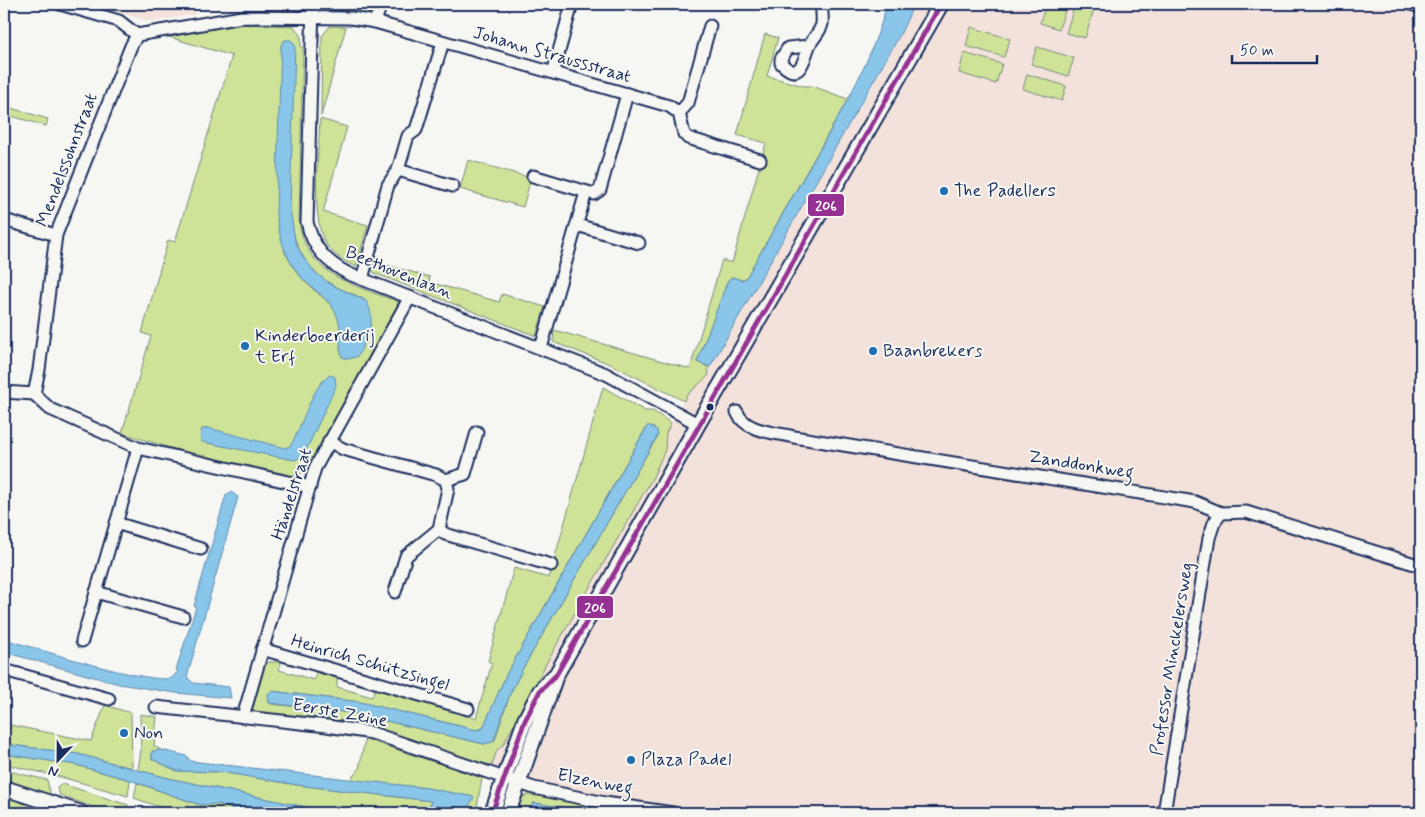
<svg xmlns="http://www.w3.org/2000/svg" width="1425" height="817" viewBox="0 0 1425 817" font-family="Mynerve,sans-serif">
<rect width="100%" height="100%" fill="#f6f6f2"/>
<filter id="ink" filterUnits="userSpaceOnUse"><feTurbulence type="fractalNoise" baseFrequency=".02" numOctaves="2"/><feDisplacementMap in="SourceGraphic" scale="10" xChannelSelector="R" yChannelSelector="G"/><feConvolveMatrix kernelMatrix="1 2 1 2 8 2 1 2 1" color-interpolation-filters="sRGB"/></filter>
<g filter="url(#ink)">
<!-- built -->
<g fill="#f3e2db">
<path d="M 91,4 L 194,4 L 196,14 L 153,22 Z"/>
<path d="M 908,4 L 1421,4 L 1421,813 L 517,813 L 484,756 L 700,372 L 872,87 Z"/>
</g>
<!-- green -->
<g fill="#cfe398" stroke="#75897b" fill-rule="evenodd">
<path d="M 328,4 L 357,4 L 370,8 L 369,14 L 328,9 Z"/>
<path d="M 1046,4 L 1067,4 L 1059,29 L 1040,23 Z"/>
<path d="M 1075,4 L 1094,9 L 1085,38 L 1066,33 Z"/>
<path d="M 241,24 L 294,26 L 301,37 L 301,47 L 303,47 L 299,218 C 303,275 354,285 399,302 L 310,465 L 301,474 L 295,476 L 184,452 L 122,433 L 151,336 L 142,333 L 168,240 L 175,242 L 232,56 L 169,37 ZM 290,208 C 291,239 303,268 331,284 C 342,291 355,293 366,301 L 340,350 C 347,304 323,303 299,275 C 293,268 289,259 284,251 Z"/>
<path d="M 330,26 L 346,27 L 321,116 L 322,36 Z"/>
<path d="M 971,27 L 1010,39 L 1004,57 L 966,46 Z"/>
<path d="M 765,34 L 778,38 L 767,76 L 804,86 L 812,86 L 848,99 L 746,278 L 742,280 L 732,277 L 728,280 L 697,362 L 708,367 L 709,375 L 687,395 L 684,401 L 610,364 L 553,342 L 554,330 L 690,369 L 722,260 L 732,263 L 766,143 L 737,135 Z"/>
<path d="M 1037,47 L 1074,58 L 1068,76 L 1031,64 Z"/>
<path d="M 964,53 L 1002,64 L 996,84 L 959,73 Z"/>
<path d="M 1027,74 L 1066,86 L 1062,101 L 1023,89 Z"/>
<path d="M 4,106 L 48,119 L 46,126 L 4,114 Z"/>
<path d="M 320,119 L 347,127 L 323,212 L 368,225 L 356,267 C 346,262 336,257 328,247 C 309,223 319,151 320,119 Z"/>
<path d="M 468,160 L 531,178 L 523,207 L 460,189 Z"/>
<path d="M 375,262 L 430,277 L 429,282 L 499,302 L 502,294 L 545,307 L 536,336 L 374,273 L 372,269 Z"/>
<path d="M 603,387 L 645,411 L 653,411 L 671,423 L 666,433 L 665,450 L 653,477 L 547,662 L 503,745 L 497,750 L 492,765 L 477,762 L 391,733 L 354,724 L 252,712 L 264,668 L 268,662 L 281,662 L 279,670 L 314,680 L 316,672 L 337,678 L 337,687 L 372,697 L 375,689 L 476,718 L 492,663 L 488,661 L 514,568 L 549,578 ZM 646,428 L 658,435 L 522,670 L 510,694 L 495,740 L 484,744 L 352,713 L 271,704 L 268,701 L 271,691 L 360,702 L 476,730 L 483,728 L 506,675 Z"/>
<path d="M 105,705 L 131,713 L 132,768 L 78,754 L 4,744 L 4,724 L 91,741 Z"/>
<path d="M 140,714 L 157,717 L 154,746 L 161,750 L 152,752 L 152,759 L 177,771 L 221,772 L 297,785 L 431,801 L 429,809 L 423,813 L 334,813 L 168,778 L 138,770 L 141,750 Z"/>
<path d="M 365,739 L 482,778 L 476,813 L 465,813 L 473,797 L 427,788 L 350,780 L 359,769 Z"/>
<path d="M 4,754 L 76,765 L 130,780 L 128,796 L 61,777 L 4,764 Z"/>
<path d="M 4,770 L 47,780 L 51,797 L 4,784 Z"/>
<path d="M 137,783 L 200,805 L 219,804 L 242,813 L 177,813 L 134,798 Z"/>
<path d="M 62,784 L 128,805 L 126,813 L 109,813 L 60,795 L 57,788 Z"/>
<path d="M 4,794 L 52,809 L 52,813 L 4,813 Z"/>
<path d="M 528,795 L 536,795 L 633,813 L 601,813 L 534,803 L 531,813 L 511,813 L 517,799 Z"/>
</g>
<!-- water -->
<g fill="#89c6e9" stroke="#5d8ab1">
<path d="M 887,4 L 914,4 L 901,33 L 710,367 L 697,362 L 728,280 L 732,277 L 742,280 L 746,278 C 771,235 795,192 820,149 C 847,102 873,57 887,4 Z"/>
<path d="M 285,40 L 291,40 L 295,45 L 290,208 L 295,241 L 303,257 L 315,272 L 330,284 L 366,301 C 378,321 367,336 358,356 L 349,359 L 342,357 C 337,340 345,327 333,308 C 327,298 317,292 308,284 C 287,264 279,240 276,212 L 281,45 Z"/>
<path d="M 331,375 L 335,377 L 336,386 L 303,457 L 294,460 L 202,442 L 200,435 L 202,429 L 208,428 L 285,448 L 290,446 C 302,429 312,383 331,375 Z"/>
<path d="M 648,425 L 657,430 L 658,435 L 522,670 L 510,694 L 493,742 L 484,744 L 352,713 L 269,703 L 268,694 L 271,691 L 360,702 L 476,730 L 483,728 L 506,675 Z"/>
<path d="M 231,492 L 238,497 L 187,677 L 193,683 L 229,687 L 231,698 L 176,693 L 119,684 L 4,652 L 4,639 C 32,647 150,685 172,678 L 178,671 L 176,670 L 196,607 L 194,606 L 226,495 Z"/>
<path d="M 4,744 L 78,754 L 168,778 L 334,813 L 242,813 L 219,804 L 200,805 L 130,780 L 76,765 L 4,754 Z"/>
<path d="M 161,750 L 187,756 L 190,761 L 427,788 L 474,797 L 465,813 L 423,813 L 429,809 L 431,801 L 297,785 L 221,772 L 177,771 L 152,759 L 152,751 Z"/>
<path d="M 533,803 L 601,813 L 531,813 Z"/>
</g>
<g fill="none" stroke-linecap="round" stroke-linejoin="round">
<defs>
<g id="minor">
<path d="M 60,4 L 119,21 L 137,35"/>
<path d="M 313,4 L 307,222 C 313,248 326,262 349,274 L 606,374 L 698,424"/>
<path d="M 1411,4 L 1421,7"/>
<path d="M 375,22 L 381,4"/>
<path d="M 809,46 L 788,48 L 781,59 L 781,63 C 802,85 804,56 810,44 C 814,37 820,32 822,24 C 823,17 821,10 822,4"/>
<path d="M 553,73 L 572,4"/>
<path d="M 679,113 L 688,103 L 710,26"/>
<path d="M 398,170 L 453,186"/>
<path d="M 533,176 L 594,194 L 600,190 L 627,94"/>
<path d="M 4,220 L 56,235"/>
<path d="M 577,225 L 639,243"/>
<path d="M 362,279 L 388,185 L 398,170 L 408,136 L 416,130 L 443,42"/>
<path d="M 541,348 L 586,192"/>
<path d="M 4,392 L 34,394"/>
<path d="M 737,412 C 745,432 774,432 794,437 L 1195,502 L 1221,513 L 1246,512 L 1421,566"/>
<path d="M 329,441 L 343,449 L 436,475 L 446,480 L 448,489 L 439,529"/>
<path d="M 446,480 L 465,474 L 477,432"/>
<path d="M 310,487 L 138,448 L 50,409 L 34,394 L 39,370 L 56,235 L 131,46 L 137,35 L 242,17 L 351,18 L 375,22 L 669,106 L 679,113 L 684,134 L 688,138 L 760,160"/>
<path d="M 116,523 L 201,549"/>
<path d="M 439,529 L 445,534 L 551,565"/>
<path d="M 96,592 L 183,617"/>
<path d="M 395,592 L 406,556 L 439,529"/>
<path d="M 82,641 L 138,448"/>
<path d="M 262,649 L 468,709"/>
<path d="M 4,670 L 109,699"/>
<path d="M 156,707 L 327,726 L 372,733 L 534,788 L 605,803 L 673,813"/>
<path d="M 243,717 L 315,468 L 410,297"/>
<path d="M 1164,813 L 1209,538 L 1214,523 L 1221,513"/>
</g>
<g id="major">
<path d="M 4,788 L 81,813"/>
<path d="M 492,813 L 525,720 L 540,691 L 553,677"/>
<path d="M 508,813 L 556,675 L 698,424 L 941,4"/>
</g>
</defs>
<!-- minor casing -->
<use href="#minor" stroke="#1b2f5e" stroke-width="15"/>
<!-- major casing -->
<use href="#major" stroke="#1b2f5e" stroke-width="18"/>
<!-- minor -->
<use href="#minor" stroke="#f6f6f2" stroke-width="11"/>
<!-- major -->
<use href="#major" stroke="#f6f6f2" stroke-width="14"/>
<defs>
<path id="bus-1" d="M 492,813 L 525,720 L 540,691 L 556,675 L 941,4"/>
</defs>
<!-- bus-1 casing -->
<use href="#bus-1" stroke="#f6f6f2" stroke-width="9"/>
<!-- bus-1 -->
<use href="#bus-1" stroke="#953192" stroke-width="5"/>
</g>
</g>
<!-- markers -->
<g fill="#1f6fb2" stroke="#f6f6f2" stroke-width="2">
<circle cx="944" cy="191" r="5"/>
<circle cx="245" cy="346" r="5"/>
<circle cx="873" cy="351" r="5"/>
<circle cx="124" cy="733" r="5"/>
<circle cx="631" cy="760" r="5"/>
</g>
<circle fill="#1b2f5e" stroke="#f6f6f2" stroke-width="2" cx="710" cy="407" r="4.5"/>
<g text-anchor="middle" dominant-baseline="central" stroke-width="4" stroke-linejoin="round" paint-order="stroke">
<!-- street labels -->
<g font-size="18" fill="#1b2f5e" stroke="#f6f6f2">
<text transform="translate(552 55) rotate(16)">Johann Straussstraat</text>
<text transform="translate(67 160) rotate(-69)">Mendelssohnstraat</text>
<text transform="translate(399 273) rotate(22)">Beethovenlaan</text>
<text transform="translate(1081 465) rotate(9)">Zanddonkweg</text>
<text transform="translate(292 494) rotate(-72)">Händelstraat</text>
<text transform="translate(1172 659) rotate(-81)">Professor Minckelersweg</text>
<text transform="translate(370 663) rotate(16)">Heinrich Schützsingel</text>
<text transform="translate(340 713) rotate(10)">Eerste Zeine</text>
<text transform="translate(595 782) rotate(11)">Elzenweg</text>
</g>
<!-- poi labels -->
<g font-size="18" fill="#1b2f5e" stroke="#f6f6f2" text-anchor="start">
<text x="954" y="191">The Padellers</text>
<text x="255" y="336">Kinderboerderij<tspan x="255" dy="21">t Erf</tspan></text>
<text x="883" y="351">Baanbrekers</text>
<text x="134" y="733">Non</text>
<text x="641" y="760">Plaza Padel</text>
</g>
</g>
<g stroke="#f6f6f2" stroke-width="2">
<rect x="807" y="193" width="38" height="24" rx="5" fill="#953192"/>
<rect x="576" y="595" width="38" height="24" rx="5" fill="#953192"/>
</g>
<g font-size="14" text-anchor="middle" font-weight="bold" fill="#fff">
<text x="826" y="210">206</text>
<text x="595" y="612">206</text>
</g>
<!-- margin -->
<rect width="1425" height="817" fill="none" stroke="#f6f6f2" stroke-width="20"/>
<rect x="10" y="10" width="1405" height="797" fill="none" stroke="#1b2f5e" stroke-width="2" filter="url(#ink)"/>
<!-- north arrow -->
<g transform="translate(58 760) rotate(202)" stroke="#f6f6f2" stroke-width="4" paint-order="stroke">
<path d="M0-4L9 19L0 12L-9 19Z" fill="#1b2f5e"/>
<text y="-8" font-size="14" font-weight="bold" text-anchor="middle" fill="#1b2f5e">N</text>
</g>
<!-- scale -->
<path d="M1232 55v8h85v-8" fill="none" stroke="#1b2f5e" stroke-width="2.5"/>
<text x="1240" y="55" font-size="15" fill="#1b2f5e" stroke="#f6f6f2" stroke-width="4" paint-order="stroke">50 m</text>
</svg>
